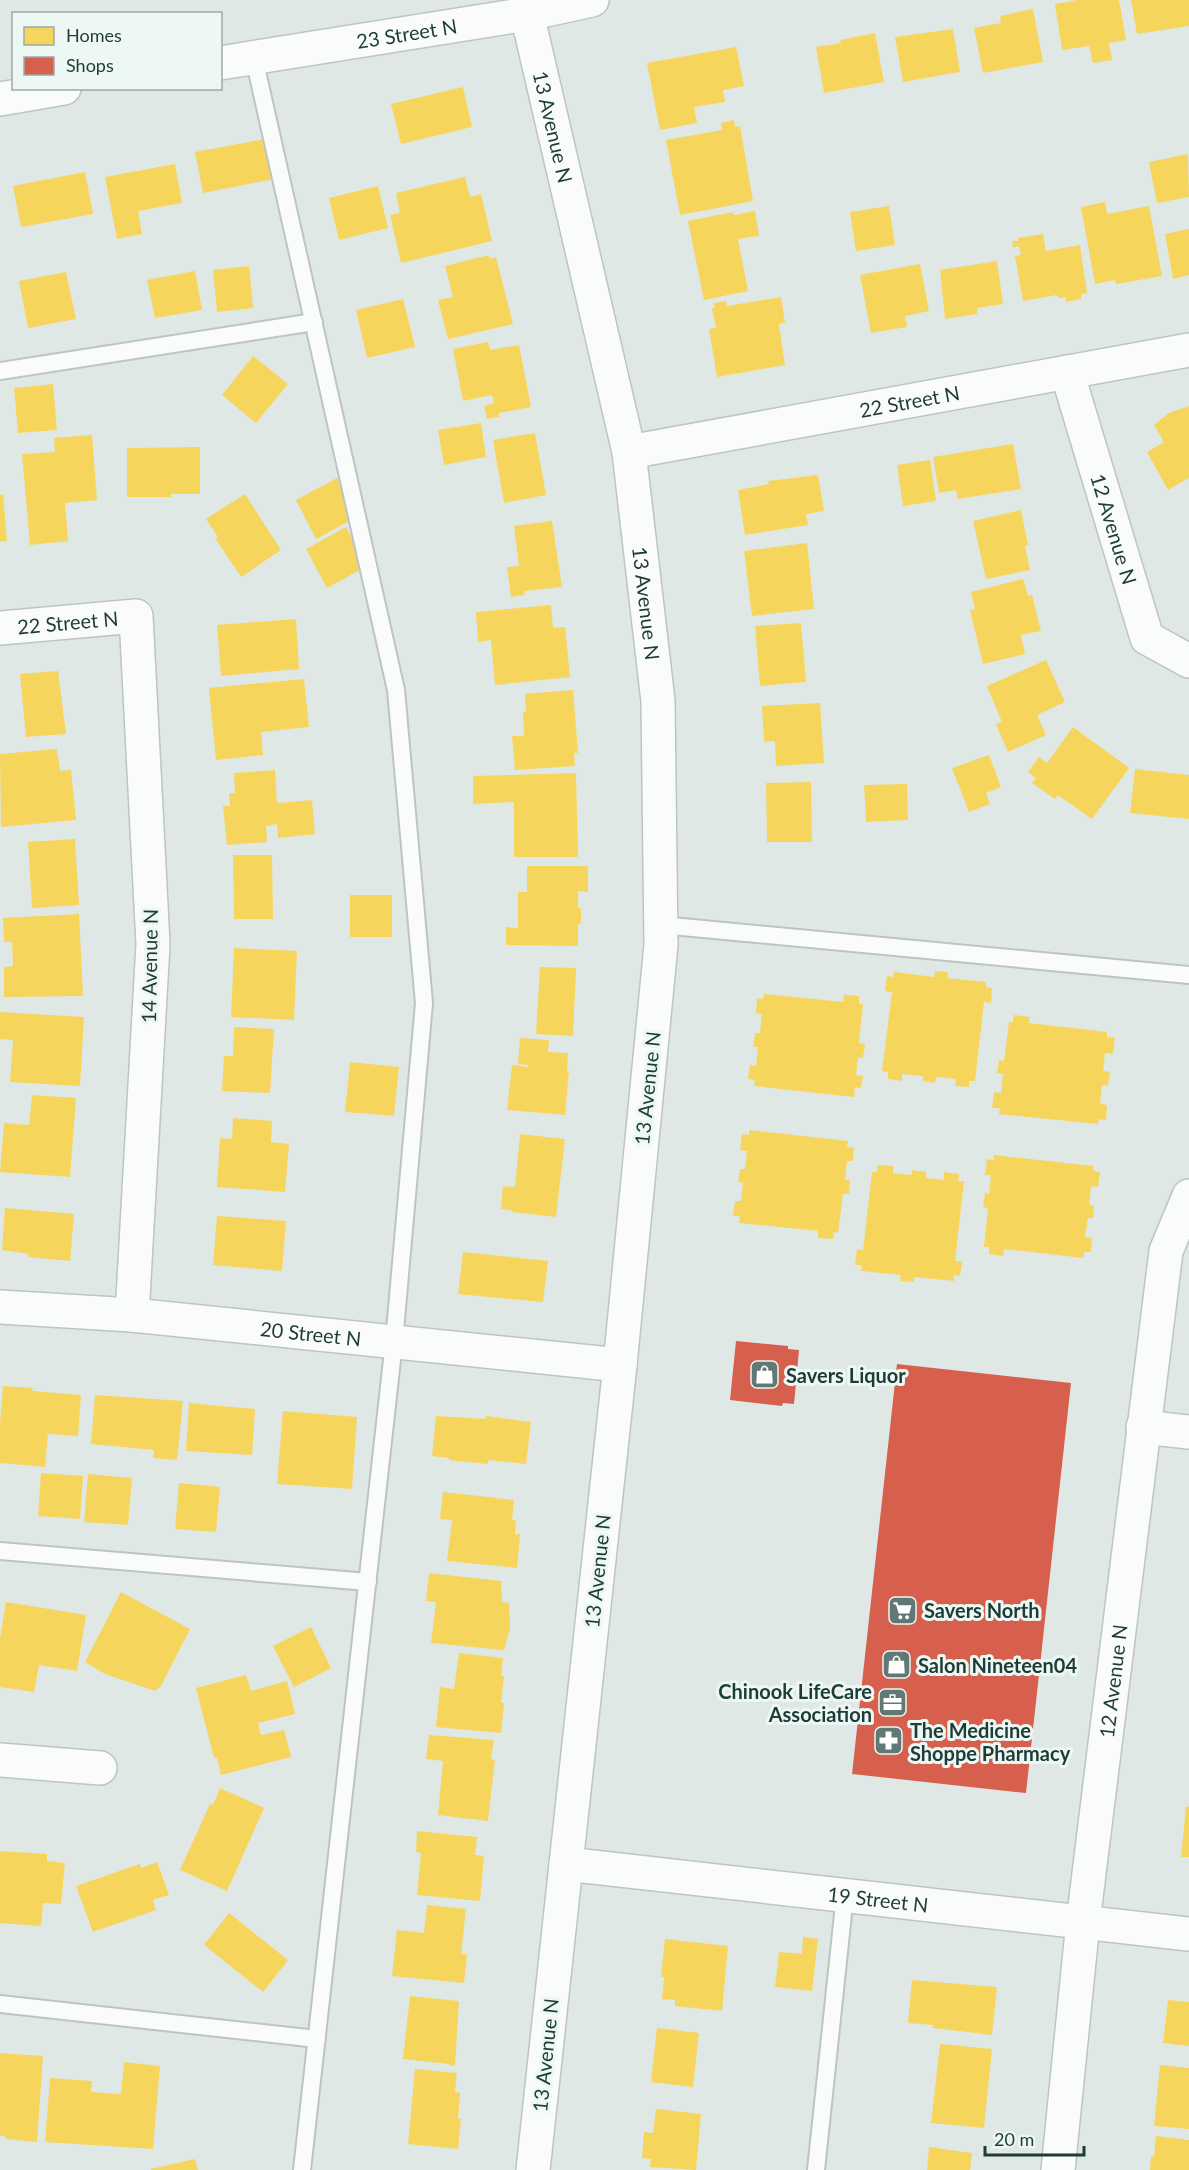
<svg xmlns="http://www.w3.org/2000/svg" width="1189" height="2170" viewBox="0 0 1189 2170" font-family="Lato,sans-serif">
<rect width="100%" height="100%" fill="#e0e8e6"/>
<!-- homes -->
<g fill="#f6d55c">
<path d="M 1077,0 L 1119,0 L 1126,40 L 1109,43 L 1112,60 L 1093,63 L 1089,46 L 1062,50 L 1055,4 Z"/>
<path d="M 1131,0 L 1189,0 L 1189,26 L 1137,34 Z"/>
<path d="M 1033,9 L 1043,62 L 983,73 L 974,28 L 1001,23 L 1000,16 Z"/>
<path d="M 953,29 L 960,72 L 903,82 L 895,37 Z"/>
<path d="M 875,33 L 884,82 L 824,93 L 816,47 L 841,43 L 840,40 Z"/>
<path d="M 736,47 L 744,86 L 723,90 L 725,102 L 694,107 L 697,123 L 660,130 L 647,63 Z"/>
<path d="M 463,87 L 472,127 L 401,144 L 391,104 Z"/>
<path d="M 734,120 L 735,127 L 740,126 L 753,201 L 680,215 L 666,140 L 722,130 L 721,123 Z"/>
<path d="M 266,139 L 274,179 L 203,193 L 195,152 Z"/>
<path d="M 1188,154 L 1189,197 L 1157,203 L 1149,162 Z"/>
<path d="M 175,164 L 182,203 L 138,211 L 142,234 L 117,239 L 105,177 Z"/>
<path d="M 85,172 L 93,214 L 21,227 L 13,186 Z"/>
<path d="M 465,177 L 470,197 L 481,194 L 492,241 L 401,263 L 390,215 L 400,213 L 396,193 Z"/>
<path d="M 378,186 L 388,228 L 339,240 L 329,198 Z"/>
<path d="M 1105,202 L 1107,214 L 1149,206 L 1162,276 L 1116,284 L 1115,280 L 1095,284 L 1081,207 Z"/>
<path d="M 889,206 L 895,245 L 856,251 L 850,212 Z"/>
<path d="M 755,211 L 759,236 L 738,239 L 748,291 L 704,300 L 688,221 L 733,212 L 734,215 Z"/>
<path d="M 1189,229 L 1189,275 L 1173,279 L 1165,234 Z"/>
<path d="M 1043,234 L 1046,251 L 1080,245 L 1087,293 L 1081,294 L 1081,299 L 1066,302 L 1066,297 L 1058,298 L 1057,295 L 1023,301 L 1015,256 L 1021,255 L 1019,246 L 1013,248 L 1012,241 L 1018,241 L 1018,238 Z"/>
<path d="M 489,255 L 490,259 L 496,257 L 513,324 L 448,339 L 438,300 L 453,297 L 445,266 Z"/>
<path d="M 997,261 L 1003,304 L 977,308 L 977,314 L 945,319 L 940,270 Z"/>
<path d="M 920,264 L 929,311 L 905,316 L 907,327 L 871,333 L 860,275 Z"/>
<path d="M 249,266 L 253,308 L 217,312 L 213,270 Z"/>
<path d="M 195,271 L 202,310 L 155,318 L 147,280 Z"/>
<path d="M 66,272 L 76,319 L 28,328 L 19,281 Z"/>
<path d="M 781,297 L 785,323 L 779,324 L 785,365 L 717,377 L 709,329 L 716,328 L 712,308 L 715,308 L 714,303 L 726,301 L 727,306 Z"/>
<path d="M 403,299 L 415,347 L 367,358 L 356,310 Z"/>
<path d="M 488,342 L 490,350 L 519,345 L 531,407 L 499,413 L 499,417 L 487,419 L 484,406 L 494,403 L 492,395 L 463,401 L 453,349 Z"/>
<path d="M 253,356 L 288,384 L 256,423 L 222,395 Z"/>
<path d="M 53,384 L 57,430 L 18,433 L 14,388 Z"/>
<path d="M 1189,406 L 1189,478 L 1168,490 L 1147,452 L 1164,442 L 1154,425 L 1169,413 Z"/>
<path d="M 481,423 L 486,457 L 444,465 L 438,430 Z"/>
<path d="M 535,433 L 546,495 L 504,503 L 493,440 Z"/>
<path d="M 92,435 L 97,500 L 65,503 L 68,541 L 30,545 L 22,454 L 55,452 L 54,438 Z"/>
<path d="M 1013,444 L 1021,489 L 958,499 L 956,490 L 939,493 L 933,457 Z"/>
<path d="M 200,447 L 200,494 L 171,494 L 171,497 L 127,497 L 127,448 Z"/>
<path d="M 930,460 L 936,501 L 903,506 L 897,465 Z"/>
<path d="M 818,475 L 824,511 L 806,514 L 808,525 L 745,535 L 738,490 L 769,484 L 768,481 Z"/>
<path d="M 337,478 L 357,517 L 316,539 L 296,500 Z"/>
<path d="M 3,494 L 7,541 L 0,542 L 0,495 Z"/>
<path d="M 245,494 L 281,550 L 241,577 L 215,538 L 218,537 L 206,519 Z"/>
<path d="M 1021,510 L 1028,545 L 1025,546 L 1030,570 L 986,579 L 973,521 Z"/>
<path d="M 552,521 L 562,587 L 524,591 L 525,595 L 511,597 L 507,567 L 519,566 L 514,526 Z"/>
<path d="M 346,527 L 367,566 L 327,588 L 306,549 Z"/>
<path d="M 807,543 L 814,609 L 752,616 L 744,551 Z"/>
<path d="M 1023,579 L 1028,596 L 1032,595 L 1041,631 L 1021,635 L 1025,654 L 983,664 L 970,610 L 975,609 L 971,592 Z"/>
<path d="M 551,605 L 553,628 L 565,627 L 570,677 L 495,685 L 491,640 L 478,642 L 476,612 Z"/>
<path d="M 296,619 L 299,669 L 221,676 L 217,625 Z"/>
<path d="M 801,623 L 806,682 L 760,686 L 755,626 Z"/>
<path d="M 1046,660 L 1065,702 L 1037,715 L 1046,735 L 1008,752 L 996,724 L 1002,722 L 987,686 Z"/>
<path d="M 58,671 L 66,734 L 26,737 L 20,674 Z"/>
<path d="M 304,679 L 309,727 L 261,732 L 263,755 L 216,760 L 209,688 Z"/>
<path d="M 573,690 L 578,753 L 574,753 L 575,766 L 515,770 L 512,736 L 524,736 L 523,712 L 526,711 L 525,694 Z"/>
<path d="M 820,703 L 824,763 L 776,766 L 775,741 L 764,742 L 762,706 Z"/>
<path d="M 1073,727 L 1129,768 L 1092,819 L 1058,795 L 1055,799 L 1032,783 L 1036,778 L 1028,772 L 1039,757 L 1047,763 Z"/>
<path d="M 57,749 L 60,771 L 71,770 L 76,820 L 1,827 L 0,754 Z"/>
<path d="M 989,755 L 1001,787 L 986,793 L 990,804 L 969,812 L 952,768 Z"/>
<path d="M 1135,769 L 1189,775 L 1189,819 L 1130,813 Z"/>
<path d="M 275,770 L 277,803 L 312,800 L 315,834 L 278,838 L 277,824 L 266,826 L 267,842 L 227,845 L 223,806 L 230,806 L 229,793 L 235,793 L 234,773 Z"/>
<path d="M 576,773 L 578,857 L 514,857 L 514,802 L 473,804 L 473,776 Z"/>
<path d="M 811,782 L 812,842 L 767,842 L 766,783 Z"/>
<path d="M 907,784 L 908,820 L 866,822 L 864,785 Z"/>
<path d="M 75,839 L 79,905 L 32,908 L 28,842 Z"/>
<path d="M 233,855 L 272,855 L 273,919 L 234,919 Z"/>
<path d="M 527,866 L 588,866 L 588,892 L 578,891 L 578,908 L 581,908 L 581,924 L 578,924 L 578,946 L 506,945 L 506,927 L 518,928 L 518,892 L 527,892 Z"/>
<rect x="350" y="895" width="42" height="42"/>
<path d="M 79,914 L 83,996 L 4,997 L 4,967 L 13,966 L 12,942 L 4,942 L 3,918 Z"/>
<path d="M 234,948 L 297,951 L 294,1020 L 231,1017 Z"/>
<path d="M 540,967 L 576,968 L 573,1036 L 536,1034 Z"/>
<path d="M 935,971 L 948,972 L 947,978 L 986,982 L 986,987 L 992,988 L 991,1003 L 984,1002 L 975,1081 L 969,1081 L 969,1087 L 955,1086 L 956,1079 L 936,1077 L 935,1083 L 923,1081 L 923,1076 L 902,1074 L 902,1081 L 888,1079 L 888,1072 L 882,1071 L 892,992 L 885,991 L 887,976 L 893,977 L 894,972 L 934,977 Z"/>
<path d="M 764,994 L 843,1002 L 844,995 L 859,996 L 859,1004 L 863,1004 L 859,1043 L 865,1044 L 863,1058 L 858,1057 L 856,1075 L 863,1076 L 861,1088 L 855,1087 L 854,1097 L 754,1086 L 755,1080 L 748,1079 L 750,1065 L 756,1066 L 758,1047 L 753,1047 L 755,1033 L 760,1033 L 762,1014 L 756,1013 L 757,998 L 763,999 Z"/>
<path d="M 0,1012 L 84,1017 L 80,1086 L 10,1082 L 13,1040 L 0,1039 Z"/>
<path d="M 1014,1015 L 1030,1017 L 1029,1023 L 1107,1032 L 1107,1037 L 1115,1038 L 1113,1054 L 1105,1053 L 1103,1071 L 1110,1072 L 1108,1086 L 1102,1085 L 1100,1104 L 1107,1105 L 1106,1120 L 1099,1119 L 1098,1124 L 999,1114 L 1000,1108 L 992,1108 L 994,1092 L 1001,1093 L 1003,1074 L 997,1073 L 999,1060 L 1004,1061 L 1009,1022 L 1013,1022 Z"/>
<path d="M 234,1027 L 274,1029 L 270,1093 L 222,1091 L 224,1056 L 233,1056 Z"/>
<path d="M 520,1038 L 549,1040 L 548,1052 L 568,1053 L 567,1071 L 569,1071 L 565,1115 L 507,1110 L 512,1065 L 528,1067 L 528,1065 L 518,1064 Z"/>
<path d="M 350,1062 L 399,1067 L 394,1116 L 345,1112 Z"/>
<path d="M 32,1095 L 76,1098 L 70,1177 L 0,1172 L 4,1123 L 29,1125 Z"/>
<path d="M 233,1118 L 272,1121 L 271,1142 L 289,1144 L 285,1192 L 217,1187 L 220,1138 L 232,1139 Z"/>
<path d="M 749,1130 L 848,1141 L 847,1147 L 854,1148 L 853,1161 L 847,1161 L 845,1180 L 850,1180 L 849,1194 L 843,1194 L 838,1233 L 834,1232 L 833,1239 L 818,1238 L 818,1231 L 739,1223 L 740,1216 L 733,1216 L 735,1201 L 741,1201 L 743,1183 L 738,1182 L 740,1169 L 745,1169 L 747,1151 L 740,1150 L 742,1134 L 749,1135 Z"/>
<path d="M 520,1134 L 565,1139 L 556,1217 L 512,1212 L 512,1210 L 501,1209 L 503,1186 L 515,1187 Z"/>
<path d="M 994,1155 L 1093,1166 L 1093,1171 L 1100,1172 L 1098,1187 L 1091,1186 L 1089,1205 L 1094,1206 L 1093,1218 L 1088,1218 L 1085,1237 L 1092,1238 L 1091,1252 L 1084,1252 L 1083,1258 L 1004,1249 L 1003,1256 L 989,1254 L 989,1247 L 984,1247 L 988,1208 L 983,1207 L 985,1193 L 989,1194 L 991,1175 L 985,1175 L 987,1159 L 994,1160 Z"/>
<path d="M 878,1165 L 893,1166 L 893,1173 L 912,1175 L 912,1170 L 926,1172 L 926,1178 L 944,1180 L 944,1172 L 959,1174 L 958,1181 L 964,1181 L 955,1261 L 962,1261 L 960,1276 L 954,1275 L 954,1281 L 914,1277 L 914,1282 L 900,1281 L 901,1275 L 861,1271 L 862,1265 L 855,1265 L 857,1249 L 863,1250 L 872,1172 L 877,1172 Z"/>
<path d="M 5,1208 L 74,1214 L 70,1261 L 28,1257 L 29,1254 L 2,1250 Z"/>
<path d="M 217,1216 L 286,1221 L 282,1271 L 213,1265 Z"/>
<path d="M 463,1252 L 548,1261 L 543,1302 L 458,1294 Z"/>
<path d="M 3,1386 L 33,1388 L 32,1391 L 81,1395 L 78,1436 L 48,1434 L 45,1467 L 0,1463 L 0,1423 Z"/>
<path d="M 95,1395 L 183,1401 L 177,1460 L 153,1458 L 154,1450 L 91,1444 Z"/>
<path d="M 189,1403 L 255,1409 L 252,1455 L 186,1451 Z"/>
<path d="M 283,1411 L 357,1417 L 352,1489 L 277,1484 Z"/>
<path d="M 436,1416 L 486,1419 L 486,1416 L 531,1422 L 526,1464 L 488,1460 L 488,1464 L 449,1460 L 449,1458 L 432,1456 Z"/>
<path d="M 41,1473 L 83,1476 L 80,1519 L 38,1516 Z"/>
<path d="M 88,1474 L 132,1478 L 128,1525 L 84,1522 Z"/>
<path d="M 179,1483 L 220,1487 L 216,1532 L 175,1529 Z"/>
<path d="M 443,1492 L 514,1500 L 512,1520 L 516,1520 L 515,1534 L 520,1534 L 517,1568 L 447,1561 L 452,1520 L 440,1519 Z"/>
<path d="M 429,1573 L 501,1581 L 502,1602 L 509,1603 L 510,1628 L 504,1650 L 431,1643 L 436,1602 L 426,1601 Z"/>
<path d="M 121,1592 L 190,1629 L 161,1686 L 155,1691 L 105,1674 L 85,1662 Z"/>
<path d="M 6,1602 L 86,1615 L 77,1671 L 39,1665 L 34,1692 L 0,1687 L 0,1638 Z"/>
<path d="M 311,1627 L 331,1668 L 294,1687 L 273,1646 Z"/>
<path d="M 459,1653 L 503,1658 L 501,1676 L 504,1676 L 501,1703 L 504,1703 L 501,1733 L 436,1727 L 440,1687 L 454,1689 Z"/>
<path d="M 246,1675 L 251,1691 L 287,1681 L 295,1714 L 258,1723 L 261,1735 L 284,1730 L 291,1757 L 221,1775 L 217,1757 L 214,1758 L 196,1688 Z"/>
<path d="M 429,1735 L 494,1740 L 491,1759 L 495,1760 L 488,1821 L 438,1815 L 443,1761 L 426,1759 Z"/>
<path d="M 220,1788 L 264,1808 L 227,1891 L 180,1870 L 210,1804 L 213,1805 Z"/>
<path d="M 1186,1806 L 1189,1807 L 1189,1857 L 1181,1857 Z"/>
<path d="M 417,1831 L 477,1837 L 475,1855 L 484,1856 L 480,1901 L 417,1895 L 421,1853 L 416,1852 Z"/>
<path d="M 0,1851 L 47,1854 L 47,1861 L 65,1863 L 61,1904 L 43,1903 L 41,1926 L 0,1923 Z"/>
<path d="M 157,1862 L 169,1895 L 153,1900 L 156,1910 L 93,1932 L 76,1886 L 140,1864 L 141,1868 Z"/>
<path d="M 427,1905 L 466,1909 L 461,1954 L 467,1954 L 464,1983 L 392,1976 L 397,1930 L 424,1933 Z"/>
<path d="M 229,1913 L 288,1960 L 263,1992 L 204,1945 Z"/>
<path d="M 803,1937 L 818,1939 L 812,1991 L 775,1987 L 779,1952 L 802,1954 Z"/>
<path d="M 665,1939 L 728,1946 L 722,2011 L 675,2006 L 675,2000 L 662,1999 L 664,1977 L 661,1977 Z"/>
<path d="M 912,1980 L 997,1987 L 992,2035 L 933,2028 L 933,2025 L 908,2023 Z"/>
<path d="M 410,1996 L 459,2001 L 455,2066 L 449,2065 L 449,2064 L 403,2059 Z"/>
<path d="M 1168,2000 L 1189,2002 L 1189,2046 L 1163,2043 Z"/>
<path d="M 657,2028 L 699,2033 L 693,2087 L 651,2082 Z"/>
<path d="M 940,2044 L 992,2049 L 984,2128 L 931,2123 Z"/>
<path d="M 0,2053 L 43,2056 L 37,2142 L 5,2139 L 5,2136 L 0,2136 Z"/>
<path d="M 124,2062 L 160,2066 L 153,2149 L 45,2142 L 50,2078 L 92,2081 L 91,2092 L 121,2094 Z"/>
<path d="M 1160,2065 L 1189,2068 L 1189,2129 L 1154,2126 Z"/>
<path d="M 415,2069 L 457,2073 L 455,2092 L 460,2093 L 458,2119 L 461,2119 L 458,2149 L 408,2144 Z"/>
<path d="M 656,2109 L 701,2114 L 696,2170 L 650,2167 L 651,2159 L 642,2158 L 644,2132 L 653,2133 Z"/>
<path d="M 1156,2136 L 1189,2140 L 1189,2170 L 1150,2170 L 1151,2156 L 1154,2157 Z"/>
<path d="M 929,2147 L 972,2153 L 970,2170 L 927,2170 Z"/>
<path d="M 195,2159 L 198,2170 L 151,2170 L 151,2169 Z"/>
</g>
<!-- shops -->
<g fill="#d6604d">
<path d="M 736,1341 L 788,1346 L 788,1349 L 799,1350 L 794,1404 L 783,1403 L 782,1406 L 730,1400 Z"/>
<path d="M 897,1364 L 1071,1383 L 1026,1793 L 852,1774 Z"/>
</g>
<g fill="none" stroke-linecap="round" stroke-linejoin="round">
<defs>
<g id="service">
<path d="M 254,58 L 396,690 L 424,1003 L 394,1342 L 302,2170"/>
<path d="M 0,371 L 314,322"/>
<path d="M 661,925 L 1189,975"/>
<path d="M 0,1551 L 368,1582"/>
<path d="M 0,2004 L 317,2039"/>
<path d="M 816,2170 L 845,1895"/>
</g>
<g id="minor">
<path id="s1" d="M 527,14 L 629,452 L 658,701 L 661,945 L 620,1365 L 533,2170"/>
<path id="s2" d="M 1067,372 L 1147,638 L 1189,661"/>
<path id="s3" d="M 629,452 L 1189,350"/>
<path id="s4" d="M 0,628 L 136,616 L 153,944 L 132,1315"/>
<path id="s5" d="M 0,1307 L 132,1315 L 620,1365"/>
<path d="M 1143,1427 L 1189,1432"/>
<path d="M 0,1760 L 100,1768"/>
<path id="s6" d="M 566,1864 L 1189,1934"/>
<path id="s7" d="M 1058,2170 L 1083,1922 L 1166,1251 L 1189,1196"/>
</g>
<g id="tertiary">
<path id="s8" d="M 220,63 L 527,14 L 592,0"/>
<path d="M 0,99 L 64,88"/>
</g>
</defs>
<!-- service casing -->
<use href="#service" stroke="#bdc5c3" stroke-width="20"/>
<!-- minor casing -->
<use href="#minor" stroke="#bdc5c3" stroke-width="36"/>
<!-- tertiary casing -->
<use href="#tertiary" stroke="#bdc5c3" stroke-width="36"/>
<!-- service -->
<use href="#service" stroke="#fafcfb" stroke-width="16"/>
<!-- minor -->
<use href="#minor" stroke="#fafcfb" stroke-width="33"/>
<!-- tertiary -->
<use href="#tertiary" stroke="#fafcfb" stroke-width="33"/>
</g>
<!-- icons -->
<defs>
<symbol id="shop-square" viewBox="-11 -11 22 22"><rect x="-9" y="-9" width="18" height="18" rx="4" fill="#617875" stroke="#edf7f4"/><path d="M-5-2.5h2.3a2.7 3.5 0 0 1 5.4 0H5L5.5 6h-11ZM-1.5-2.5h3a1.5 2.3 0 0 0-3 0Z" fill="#fff"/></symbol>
<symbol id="supermarket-square" viewBox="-11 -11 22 22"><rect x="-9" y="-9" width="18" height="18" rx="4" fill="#617875" stroke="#edf7f4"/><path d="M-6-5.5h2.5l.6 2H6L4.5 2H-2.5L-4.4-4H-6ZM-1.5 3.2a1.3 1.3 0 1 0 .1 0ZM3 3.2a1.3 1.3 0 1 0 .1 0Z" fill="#fff"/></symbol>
<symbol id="office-square" viewBox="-11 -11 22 22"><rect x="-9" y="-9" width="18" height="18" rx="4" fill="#617875" stroke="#edf7f4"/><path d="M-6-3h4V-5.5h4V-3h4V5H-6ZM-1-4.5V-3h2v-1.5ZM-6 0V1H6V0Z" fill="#fff"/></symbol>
<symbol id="pharmacy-square" viewBox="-11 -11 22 22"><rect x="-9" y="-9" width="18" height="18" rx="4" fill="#617875" stroke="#edf7f4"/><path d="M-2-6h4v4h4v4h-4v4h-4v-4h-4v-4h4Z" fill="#fff"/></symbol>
</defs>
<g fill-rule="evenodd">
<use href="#shop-square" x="748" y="1358" width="33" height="33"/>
<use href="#supermarket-square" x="886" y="1594" width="33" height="33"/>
<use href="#shop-square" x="880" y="1648" width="33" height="33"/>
<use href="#office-square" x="876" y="1686" width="33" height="33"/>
<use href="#pharmacy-square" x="872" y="1724" width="33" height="33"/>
</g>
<g text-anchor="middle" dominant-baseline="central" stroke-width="6" stroke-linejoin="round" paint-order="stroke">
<!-- street labels -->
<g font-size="20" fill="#1d3c38" stroke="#edf7f4">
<text stroke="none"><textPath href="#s8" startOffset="189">23 Street N</textPath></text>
<text stroke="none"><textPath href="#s1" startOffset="116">13 Avenue N</textPath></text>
<text stroke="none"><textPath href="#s3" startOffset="285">22 Street N</textPath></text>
<text stroke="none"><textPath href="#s2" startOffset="164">12 Avenue N</textPath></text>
<text stroke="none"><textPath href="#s1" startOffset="602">13 Avenue N</textPath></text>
<text stroke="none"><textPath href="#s4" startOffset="68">22 Street N</textPath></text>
<text transform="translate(149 966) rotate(-89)">14 Avenue N</text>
<text transform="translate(647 1088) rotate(-84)">13 Avenue N</text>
<text stroke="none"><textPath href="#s5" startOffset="312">20 Street N</textPath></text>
<text transform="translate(597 1571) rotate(-84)">13 Avenue N</text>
<text stroke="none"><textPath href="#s7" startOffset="492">12 Avenue N</textPath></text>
<text stroke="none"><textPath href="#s6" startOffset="314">19 Street N</textPath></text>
<text transform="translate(545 2055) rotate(-84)">13 Avenue N</text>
</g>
<!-- poi labels -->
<g font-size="20" font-weight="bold" fill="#1d3c38" stroke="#edf7f4" text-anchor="start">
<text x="786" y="1375">Savers Liquor</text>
<text x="924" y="1610">Savers North</text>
<text x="918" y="1665">Salon Nineteen04</text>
<text x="872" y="1691" text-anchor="end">Chinook LifeCare<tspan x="872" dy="23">Association</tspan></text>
<text x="910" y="1730">The Medicine<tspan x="910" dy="23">Shoppe Pharmacy</tspan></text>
</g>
</g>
<!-- legend -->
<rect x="12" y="12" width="210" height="78" fill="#edf7f4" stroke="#9aaca9" stroke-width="1.5"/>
<rect x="24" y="27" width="30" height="18" fill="#f6d55c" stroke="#9aaca9" stroke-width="1.5"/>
<text x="66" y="42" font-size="18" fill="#1d3c38">Homes</text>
<rect x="24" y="57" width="30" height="18" fill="#d6604d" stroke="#9aaca9" stroke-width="1.5"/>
<text x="66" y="72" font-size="18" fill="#1d3c38">Shops</text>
<!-- scale -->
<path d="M985 2146v9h99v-9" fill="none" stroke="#1d3c38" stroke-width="3"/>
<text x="994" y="2146" font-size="18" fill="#1d3c38" stroke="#edf7f4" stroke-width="4.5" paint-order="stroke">20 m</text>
</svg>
